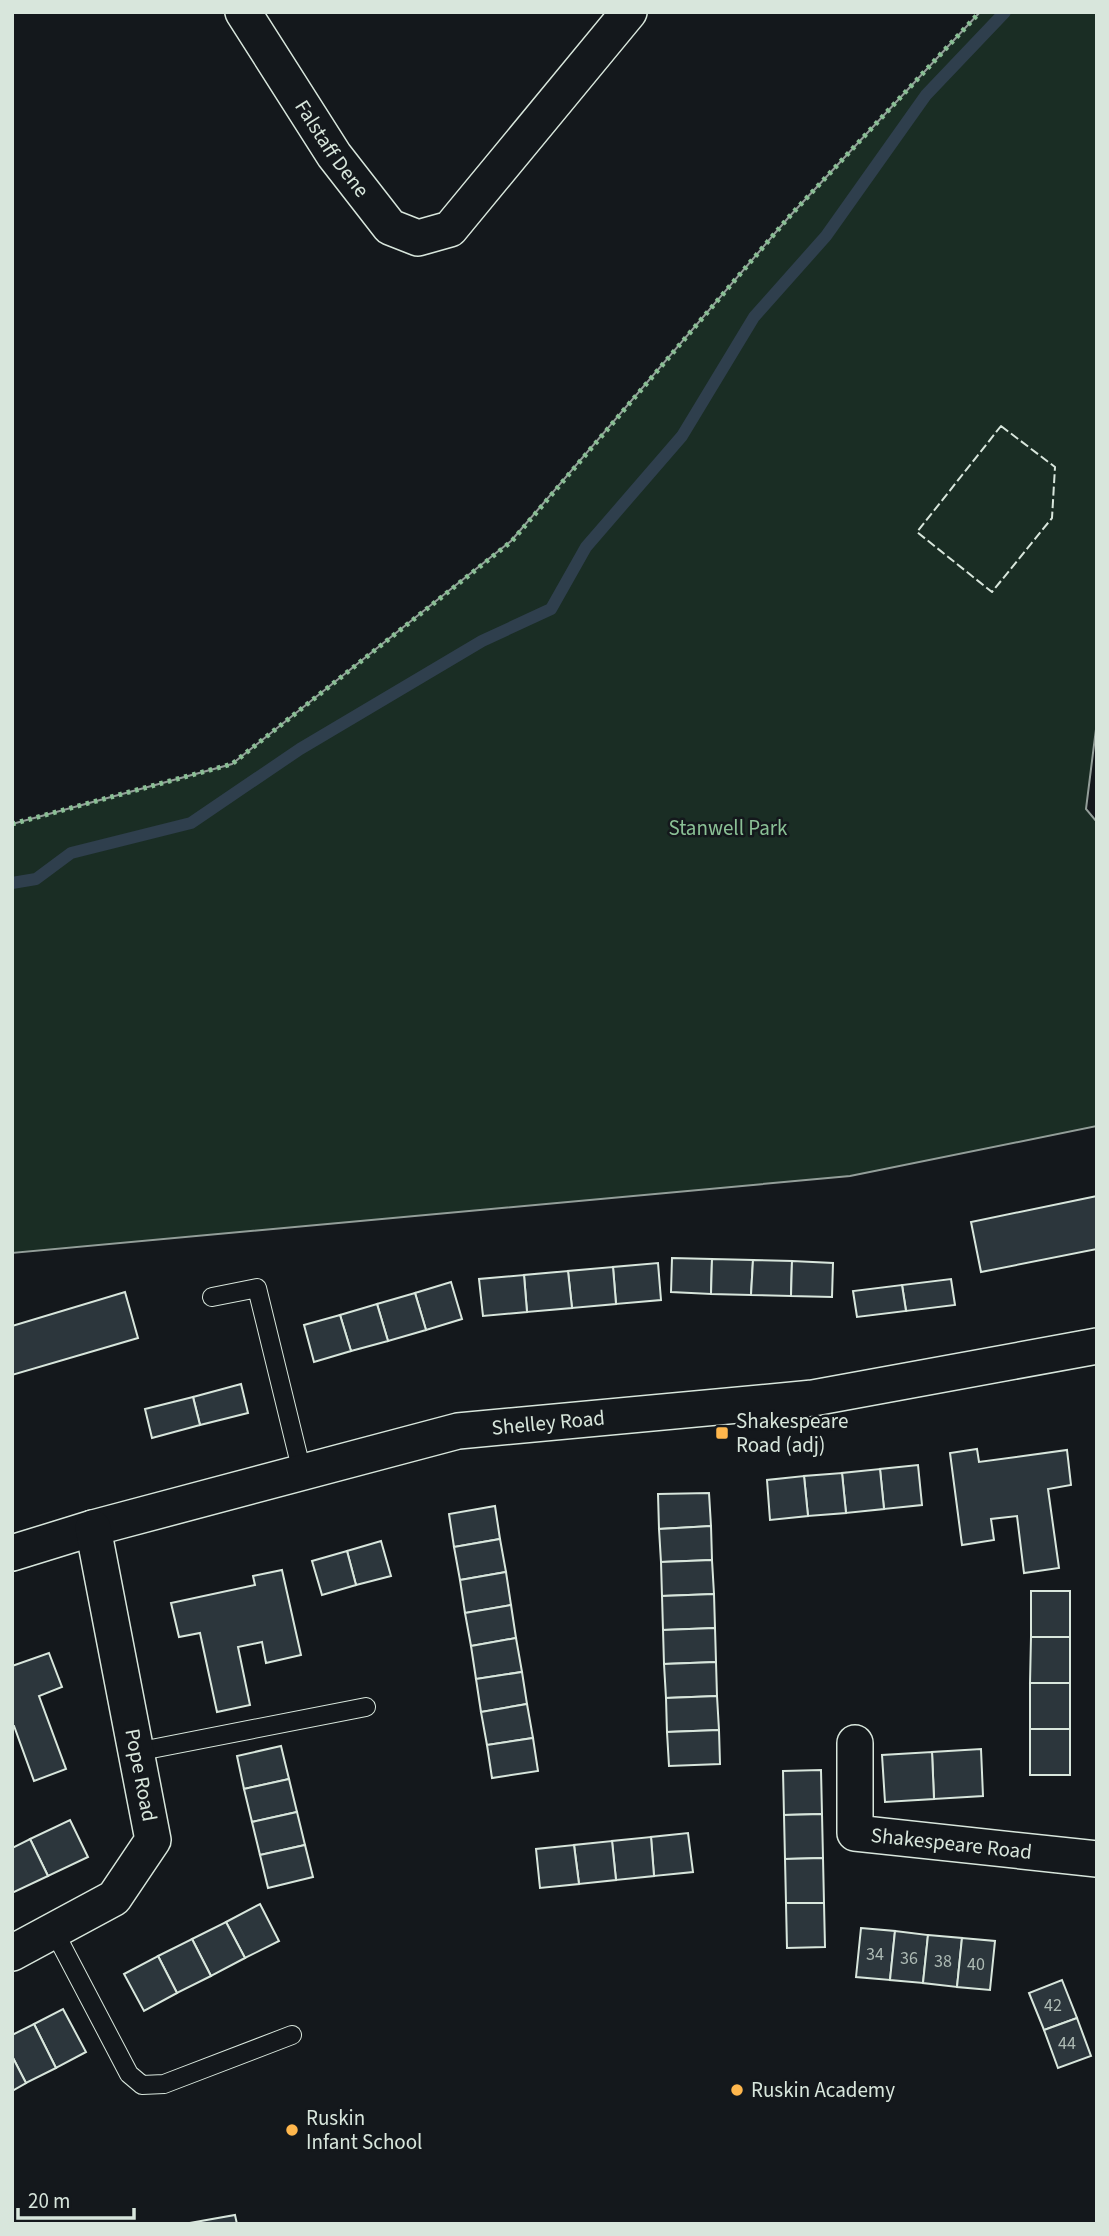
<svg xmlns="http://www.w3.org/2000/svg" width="1109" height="2236" viewBox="0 0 1109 2236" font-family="'Source Sans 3',sans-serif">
<rect width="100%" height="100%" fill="#14181c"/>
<!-- green -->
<path fill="#1a2d24" stroke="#939e99" stroke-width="2" d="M 980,12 L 1097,12 L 1097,721 L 1086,809 L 1097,822 L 1097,1126 L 850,1176 L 12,1253 L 12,824 L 232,764 L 511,541 L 788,218 Z"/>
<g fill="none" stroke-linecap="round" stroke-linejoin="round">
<!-- stream -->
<path stroke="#2f3f4d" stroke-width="12" d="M 12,883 L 36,879 L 71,853 L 191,823 L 300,749 L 482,641 L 551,609 L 586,547 L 682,436 L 754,317 L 826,236 L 926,95 L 1005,12"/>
</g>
<!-- building -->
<g fill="#2c363c" stroke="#d8e6dc" stroke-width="2">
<path d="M 1097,1196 L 1097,1249 L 981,1272 L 971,1222 Z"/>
<path d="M 672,1258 L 712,1259 L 711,1294 L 671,1292 Z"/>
<path d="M 712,1259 L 753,1260 L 751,1295 L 711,1294 Z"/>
<path d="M 753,1260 L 792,1261 L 791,1296 L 751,1295 Z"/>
<path d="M 792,1261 L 833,1263 L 832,1297 L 791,1296 Z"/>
<path d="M 658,1263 L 661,1300 L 616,1304 L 613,1267 Z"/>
<path d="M 613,1267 L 616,1304 L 572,1308 L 568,1271 Z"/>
<path d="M 568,1271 L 572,1308 L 527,1312 L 524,1275 Z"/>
<path d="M 524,1275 L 527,1312 L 483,1316 L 479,1279 Z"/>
<path d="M 951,1279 L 955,1305 L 906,1311 L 902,1285 Z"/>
<path d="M 451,1282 L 462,1319 L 426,1330 L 415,1293 Z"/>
<path d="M 902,1285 L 906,1311 L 857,1317 L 853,1291 Z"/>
<path d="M 125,1292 L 138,1338 L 12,1375 L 12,1326 Z"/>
<path d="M 415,1293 L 426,1330 L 388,1341 L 377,1304 Z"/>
<path d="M 377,1304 L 388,1341 L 351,1351 L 340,1315 Z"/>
<path d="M 340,1315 L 351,1351 L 314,1362 L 304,1325 Z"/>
<path d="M 241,1384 L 248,1413 L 200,1425 L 193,1397 Z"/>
<path d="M 193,1397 L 200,1425 L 152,1438 L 145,1409 Z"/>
<path d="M 977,1449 L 979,1462 L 1067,1450 L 1071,1485 L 1048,1489 L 1059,1568 L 1024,1573 L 1017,1516 L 991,1519 L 994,1540 L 962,1545 L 950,1453 Z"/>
<path d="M 918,1465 L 922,1505 L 884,1509 L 880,1469 Z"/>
<path d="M 880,1469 L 884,1509 L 846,1513 L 842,1473 Z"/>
<path d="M 842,1473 L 846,1513 L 808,1516 L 804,1476 Z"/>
<path d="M 804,1476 L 808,1516 L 770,1520 L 767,1480 Z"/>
<path d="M 709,1493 L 711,1526 L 659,1529 L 658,1494 Z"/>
<path d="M 495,1506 L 500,1539 L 454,1547 L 449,1514 Z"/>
<path d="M 711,1526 L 712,1560 L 661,1562 L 659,1529 Z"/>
<path d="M 500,1539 L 506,1572 L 460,1580 L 454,1547 Z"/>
<path d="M 381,1541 L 391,1576 L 356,1585 L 347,1551 Z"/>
<path d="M 347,1551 L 356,1585 L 322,1595 L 312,1561 Z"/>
<path d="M 712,1560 L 714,1594 L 662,1596 L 661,1562 Z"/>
<path d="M 282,1570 L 301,1655 L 266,1663 L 262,1642 L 238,1647 L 250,1705 L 217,1712 L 200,1633 L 179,1637 L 171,1603 L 255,1585 L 253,1576 Z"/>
<path d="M 506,1572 L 511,1605 L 465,1613 L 460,1580 Z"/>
<rect x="1031" y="1591" width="39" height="46"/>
<path d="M 714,1594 L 715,1628 L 663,1630 L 662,1596 Z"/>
<path d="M 511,1605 L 516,1638 L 471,1646 L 465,1613 Z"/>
<path d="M 715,1628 L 716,1662 L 664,1664 L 663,1630 Z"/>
<path d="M 1031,1637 L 1070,1637 L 1070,1683 L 1030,1683 Z"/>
<path d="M 516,1638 L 522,1672 L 476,1679 L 471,1646 Z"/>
<path d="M 49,1653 L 62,1687 L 39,1696 L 66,1769 L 34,1781 L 14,1726 L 12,1726 L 12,1666 Z"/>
<path d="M 716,1662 L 717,1696 L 666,1698 L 664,1664 Z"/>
<path d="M 522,1672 L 527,1704 L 481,1712 L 476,1679 Z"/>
<rect x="1030" y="1683" width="40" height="46"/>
<path d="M 717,1696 L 719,1730 L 667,1732 L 666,1698 Z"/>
<path d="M 527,1704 L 533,1738 L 487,1745 L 481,1712 Z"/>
<rect x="1030" y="1729" width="40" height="46"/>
<path d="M 719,1730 L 720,1764 L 669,1766 L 667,1732 Z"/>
<path d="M 533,1738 L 538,1771 L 492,1778 L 487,1745 Z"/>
<path d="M 281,1746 L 289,1779 L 244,1789 L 237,1756 Z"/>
<path d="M 981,1749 L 983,1796 L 934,1799 L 932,1752 Z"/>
<path d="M 932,1752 L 934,1799 L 885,1802 L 882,1755 Z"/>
<path d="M 821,1770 L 822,1814 L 784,1815 L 783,1771 Z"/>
<path d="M 289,1779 L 297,1812 L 252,1822 L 244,1789 Z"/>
<path d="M 297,1812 L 305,1845 L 260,1855 L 252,1822 Z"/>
<path d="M 822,1814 L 823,1858 L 785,1859 L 784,1815 Z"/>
<path d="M 70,1820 L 88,1857 L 48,1876 L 30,1839 Z"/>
<path d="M 688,1833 L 693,1872 L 654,1876 L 651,1837 Z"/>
<path d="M 651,1837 L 654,1876 L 616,1880 L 612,1841 Z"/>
<path d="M 30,1839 L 48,1876 L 12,1893 L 12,1848 Z"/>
<path d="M 612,1841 L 616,1880 L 579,1884 L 574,1845 Z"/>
<path d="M 305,1845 L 313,1877 L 268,1888 L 260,1855 Z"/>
<path d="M 574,1845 L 579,1884 L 540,1888 L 536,1849 Z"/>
<path d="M 823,1858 L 824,1903 L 786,1903 L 785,1859 Z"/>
<path d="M 786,1903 L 824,1903 L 825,1947 L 787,1948 Z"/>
<path d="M 260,1904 L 279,1941 L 245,1958 L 226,1922 Z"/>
<path d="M 226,1922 L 245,1958 L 211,1976 L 192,1939 Z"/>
<path d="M 861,1928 L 895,1931 L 890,1980 L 856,1977 Z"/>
<path d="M 895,1931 L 928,1935 L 923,1983 L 890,1980 Z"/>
<path d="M 928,1935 L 962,1938 L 957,1987 L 923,1983 Z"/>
<path d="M 962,1938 L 995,1941 L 990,1990 L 957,1987 Z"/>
<path d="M 192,1939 L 211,1976 L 177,1993 L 158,1956 Z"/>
<path d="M 158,1956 L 177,1993 L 144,2011 L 124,1974 Z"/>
<path d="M 1062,1980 L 1077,2018 L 1044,2030 L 1029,1993 Z"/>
<path d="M 63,2009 L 86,2052 L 56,2068 L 34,2024 Z"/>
<path d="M 1077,2018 L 1091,2056 L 1058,2068 L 1044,2030 Z"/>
<path d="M 34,2024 L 56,2068 L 26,2083 L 12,2056 L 12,2035 Z"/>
<path d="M 12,2056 L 26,2083 L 12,2091 Z"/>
<path d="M 235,2215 L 237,2224 L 184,2224 Z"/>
</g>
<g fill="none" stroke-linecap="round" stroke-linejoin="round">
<defs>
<g id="lane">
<path d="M 212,1297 L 257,1288 L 302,1472"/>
<path d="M 136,1752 L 366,1707"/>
<path d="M 54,1931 L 129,2074 L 142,2085 L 164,2084 L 292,2035"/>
</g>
<g id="street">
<path id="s1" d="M 243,12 L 334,155 L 390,227 L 418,238 L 450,229 L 629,12"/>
<path id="s2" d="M 12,1553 L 93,1528 L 458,1431 L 813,1398 L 1097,1346"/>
<path id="s3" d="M 855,1743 L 855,1833 L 1097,1859"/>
<path d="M 12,1953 L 114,1898 L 153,1840 L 93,1528"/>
</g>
</defs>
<!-- lane casing -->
<use href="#lane" stroke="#d8e6dc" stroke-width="20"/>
<!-- street casing -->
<use href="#street" stroke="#d8e6dc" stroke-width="38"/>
<!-- lane -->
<use href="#lane" stroke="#14181c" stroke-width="18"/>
<!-- street -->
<use href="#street" stroke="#14181c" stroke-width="35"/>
<!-- hedge -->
<path stroke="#8ac095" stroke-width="5" stroke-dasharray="3.5 5" stroke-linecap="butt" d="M 12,824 L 232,764 L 512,541 L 788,218 L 980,12"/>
<!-- fence -->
<path stroke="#d8e6dc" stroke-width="2" stroke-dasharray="9 3.5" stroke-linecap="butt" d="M 1001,426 L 1055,467 L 1052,518 L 992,592 L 917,532 Z"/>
</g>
<!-- markers -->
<g fill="#ffb74d" stroke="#14181c" stroke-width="2.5">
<rect x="715" y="1426" width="14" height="14" rx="3.5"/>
<circle cx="737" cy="2090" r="7"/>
<circle cx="292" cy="2130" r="7"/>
</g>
<g text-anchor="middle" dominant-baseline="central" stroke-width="5" stroke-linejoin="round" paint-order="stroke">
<!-- number labels -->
<g font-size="18" fill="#adbab4">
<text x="875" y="1954">34</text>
<text x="909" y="1958">36</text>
<text x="943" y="1961">38</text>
<text x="976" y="1964">40</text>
<text x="1053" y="2005">42</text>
<text x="1067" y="2043">44</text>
</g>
<!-- street labels -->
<g font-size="21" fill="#d8e6dc" stroke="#14181c">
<text stroke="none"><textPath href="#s1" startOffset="163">Falstaff Dene</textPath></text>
<text stroke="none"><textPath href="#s2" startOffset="553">Shelley Road</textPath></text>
<text transform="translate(141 1775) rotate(79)">Pope Road</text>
<text stroke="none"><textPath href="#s3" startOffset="187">Shakespeare Road</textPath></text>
</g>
<!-- park labels -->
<g font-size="21" fill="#8ac095" stroke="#14181c">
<text x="728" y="828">Stanwell Park</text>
</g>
<!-- poi labels -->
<g font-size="21" fill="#d8e6dc" stroke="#14181c" text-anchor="start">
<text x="736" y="1421">Shakespeare<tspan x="736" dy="24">Road (adj)</tspan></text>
<text x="751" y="2090">Ruskin Academy</text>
<text x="306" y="2118">Ruskin<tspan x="306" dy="24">Infant School</tspan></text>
</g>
</g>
<!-- border -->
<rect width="1109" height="2236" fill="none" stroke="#d8e6dc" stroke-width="28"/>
<!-- scale -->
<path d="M18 2208v10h116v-10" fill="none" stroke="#d8e6dc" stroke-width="3.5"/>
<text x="28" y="2208" font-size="21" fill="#d8e6dc" stroke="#14181c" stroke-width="5" paint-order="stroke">20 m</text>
</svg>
